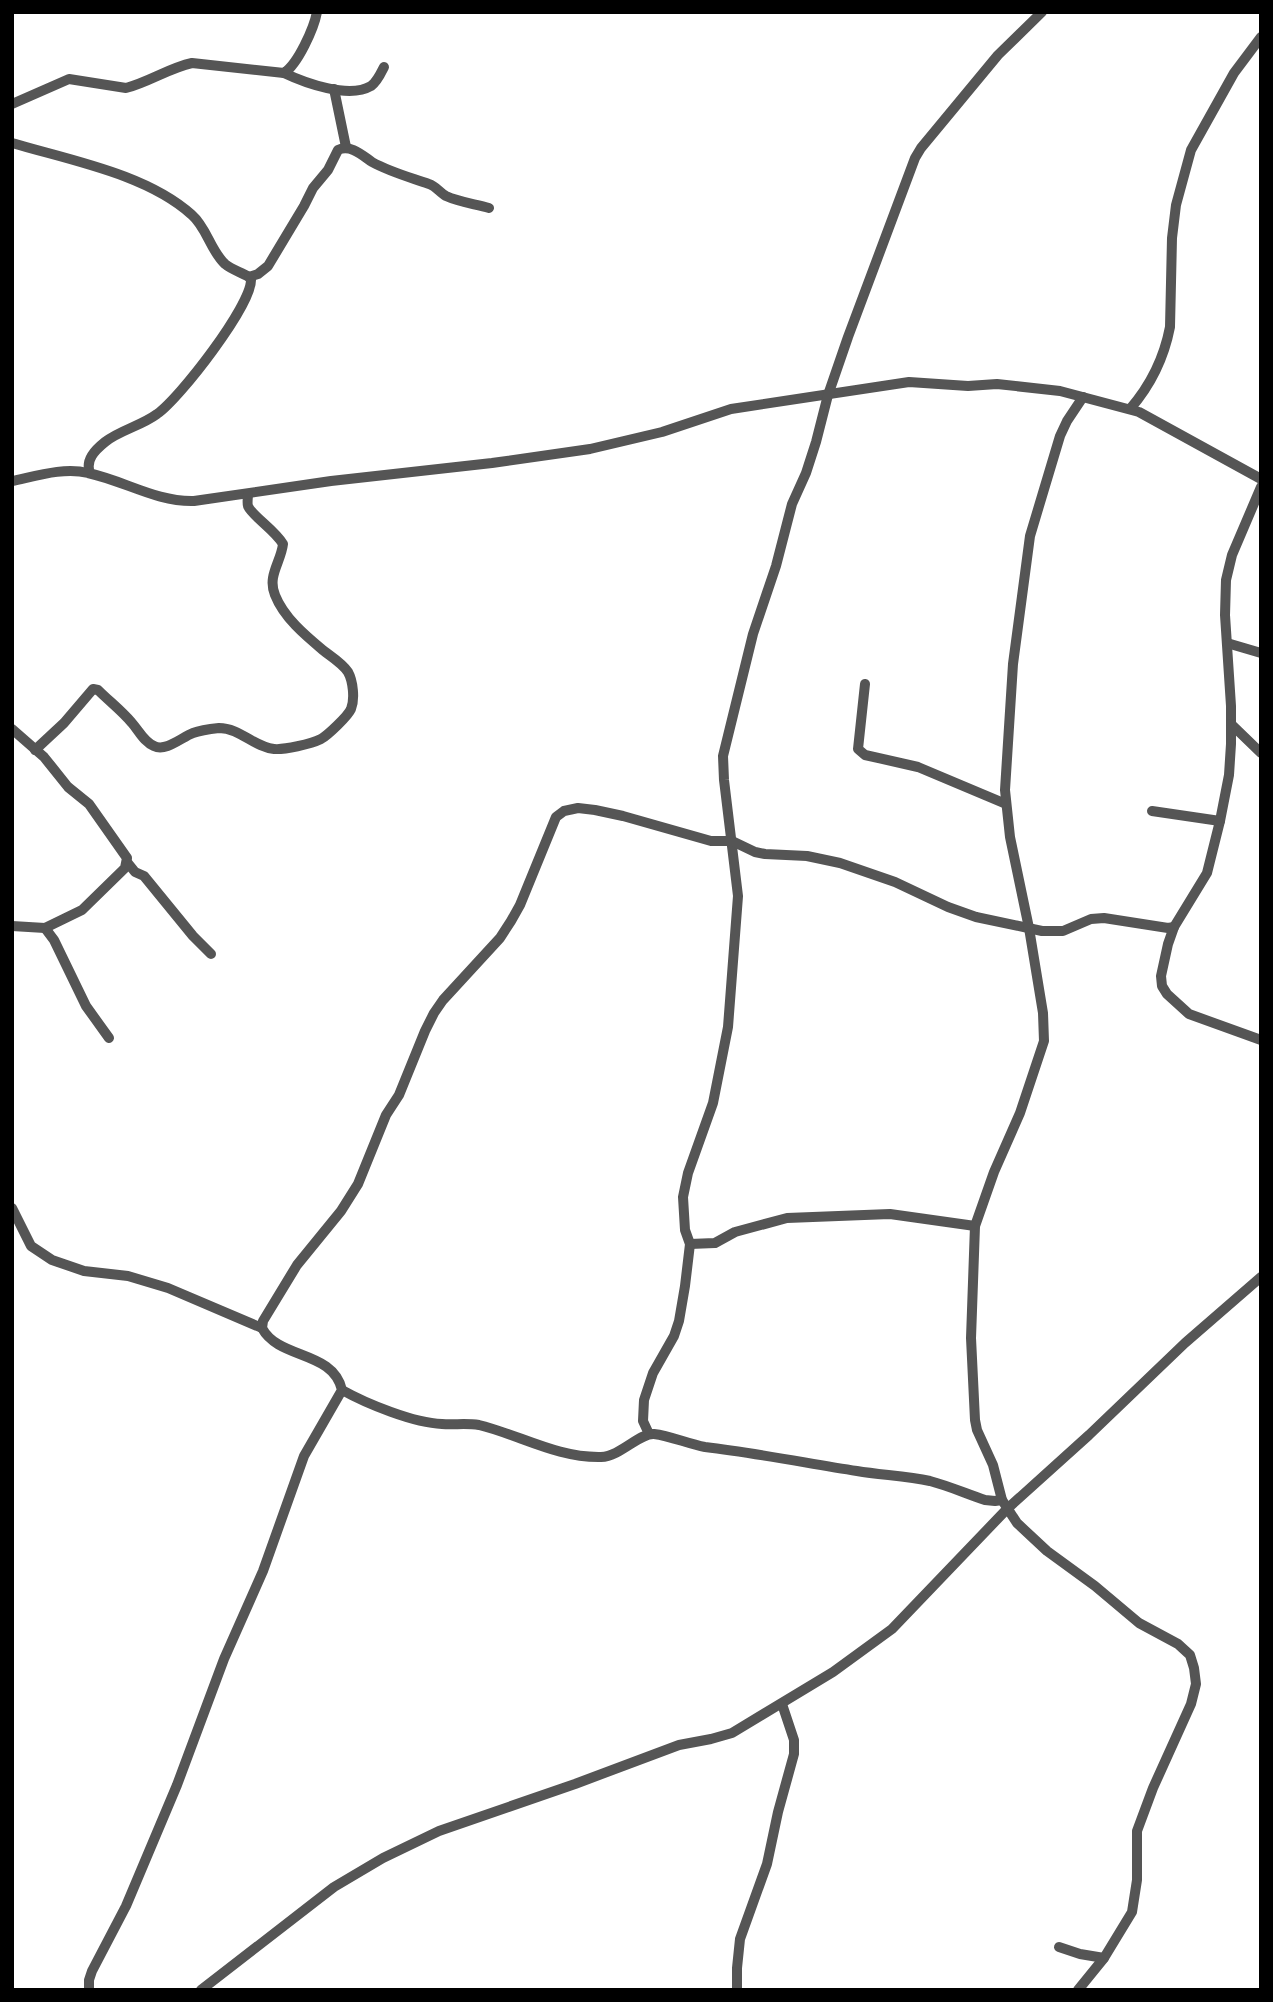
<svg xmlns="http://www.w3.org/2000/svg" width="1273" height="2002" viewBox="0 0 1273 2002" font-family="Rubik,sans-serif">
<rect width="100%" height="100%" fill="#fff"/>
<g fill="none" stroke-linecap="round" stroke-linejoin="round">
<!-- street -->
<g stroke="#555" stroke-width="10">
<path d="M 284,73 C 305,83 349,99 371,86 C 377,82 381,73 384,67"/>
<path d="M 334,89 L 346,147"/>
<path d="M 12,104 L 69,79 L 126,88 C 149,82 169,68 192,63 L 284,73 C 298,64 314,28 317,12"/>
<path d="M 12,143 C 69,160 147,174 192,215 C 207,228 210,250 225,264 C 232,270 241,272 249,277 L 251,280 C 251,306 180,398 157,414 C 141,426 120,430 105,442 C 95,450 85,460 90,473"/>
<path d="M 249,277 L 258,274 L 268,266 L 304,206 L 313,188 L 328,170 L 338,150 C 350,144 362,155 372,162 C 390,172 409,177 429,184 C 436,186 440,193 446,196 C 459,202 475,204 489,208"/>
<path d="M 1130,409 C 1150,386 1164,358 1170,327 L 1172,238 L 1176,205 L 1191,150 L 1234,73 L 1261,37"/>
<path d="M 12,481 C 36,476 64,467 88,473 C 125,481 156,502 194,501 L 331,481 L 492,463 L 590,449 L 662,432 L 731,409 L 909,382 L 968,386 L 997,384 L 1060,391 L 1139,412 L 1261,479"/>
<path d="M 1261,487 L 1232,555 L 1226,580 L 1225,615 L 1231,706 L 1231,744 L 1229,775 L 1220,821 L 1207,873 L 1174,927 L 1168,944 L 1161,976 L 1162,986 L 1167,994 L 1189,1014 L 1261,1040"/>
<path d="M 1227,643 L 1261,653"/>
<path d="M 865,684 L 858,749 L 865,755 L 918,767 L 1006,804"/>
<path d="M 1231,724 L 1261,753"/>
<path d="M 12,729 L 44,757 L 68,787 L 89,804 L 127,858 L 125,868 L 82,910 L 45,928 L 12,926"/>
<path d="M 35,750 L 64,723 L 93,689 L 98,690 C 109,701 122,711 132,723 C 139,731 144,742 154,746 C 166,752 182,737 193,733 C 201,730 210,729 219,728 C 240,728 254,747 274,749 C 284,750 311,744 321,739 C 328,735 348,716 351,709 C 355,699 353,681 348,672 C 343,664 332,657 324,651 C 306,636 284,618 275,595 C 267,576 281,562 283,544 C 275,530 251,515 248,506 C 247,503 248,497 248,494"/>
<path d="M 1152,811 L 1220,821"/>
<path d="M 127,862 L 135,872 L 144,876 L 193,936 L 211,954"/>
<path d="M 45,928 L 54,940 L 86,1006 L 109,1038"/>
<path d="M 12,1208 L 31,1246 L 52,1260 L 84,1271 L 128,1276 L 168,1288 L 262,1328"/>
<path d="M 690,1244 L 715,1243 L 735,1232 L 787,1218 L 890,1214 L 975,1226"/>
<path d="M 342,1390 C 367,1404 414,1423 442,1424 C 454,1425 466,1423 479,1425 C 520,1435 557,1458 601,1457 C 621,1456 639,1433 654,1434 C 671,1436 688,1444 705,1447 C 756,1453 806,1463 857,1471 C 881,1475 906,1476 930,1481 C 949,1486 967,1494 985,1500 L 995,1501 L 1002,1500"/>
<path d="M 649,1434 L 643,1421 L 644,1400 L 653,1373 L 674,1336 L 679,1321 L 685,1286 L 690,1244 L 685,1230 L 683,1197 L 688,1173 L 713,1103 L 728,1027 L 738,896 L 724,780 L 723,756 L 753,634 L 776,566 L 792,504 L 806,473 L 816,442 L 828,395 L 848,337 L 915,158 L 921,148 L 998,55 L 1042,12"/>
<path d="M 1059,1947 L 1080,1954 L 1104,1958"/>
<path d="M 89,1990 L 89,1980 L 92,1971 L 126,1906 L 177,1785 L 224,1659 L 263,1571 L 304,1456 L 342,1390 C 333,1350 279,1360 262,1328 L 263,1321 L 297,1265 L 341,1211 L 358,1184 L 386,1115 L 399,1095 L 425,1031 L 434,1013 L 443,1000 L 500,938 L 511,921 L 520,905 L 556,817 L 564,811 L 578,808 L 595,810 L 623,816 L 711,841 L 732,841 L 755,852 L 765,854 L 807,856 L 840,863 L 895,882 L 948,907 L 976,917 L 1042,931 L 1063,931 L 1091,919 L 1104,918 L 1168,928 L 1174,927"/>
<path d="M 201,1990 L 334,1887 L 383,1858 L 439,1831 L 575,1784 L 679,1745 L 711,1739 L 732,1733 L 833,1672 L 892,1629 L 1007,1509 L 1089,1435 L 1185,1343 L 1261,1277"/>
<path d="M 737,1990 L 737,1968 L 740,1939 L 767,1864 L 778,1812 L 794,1754 L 794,1740 L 782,1704"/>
<path d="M 1078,1990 L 1104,1958 L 1132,1912 L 1137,1880 L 1137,1831 L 1153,1788 L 1191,1704 L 1196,1684 L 1194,1668 L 1190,1655 L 1178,1644 L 1139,1623 L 1095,1586 L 1047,1551 L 1017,1523 L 1002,1500 L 993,1465 L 977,1430 L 975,1420 L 971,1338 L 975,1226 L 994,1172 L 1020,1113 L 1044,1041 L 1043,1013 L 1029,928 L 1010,837 L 1005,790 L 1013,664 L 1030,536 L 1060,436 L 1067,421 L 1083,397"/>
</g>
</g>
<!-- border -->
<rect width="1273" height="2002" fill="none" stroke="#000000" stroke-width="28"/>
</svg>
